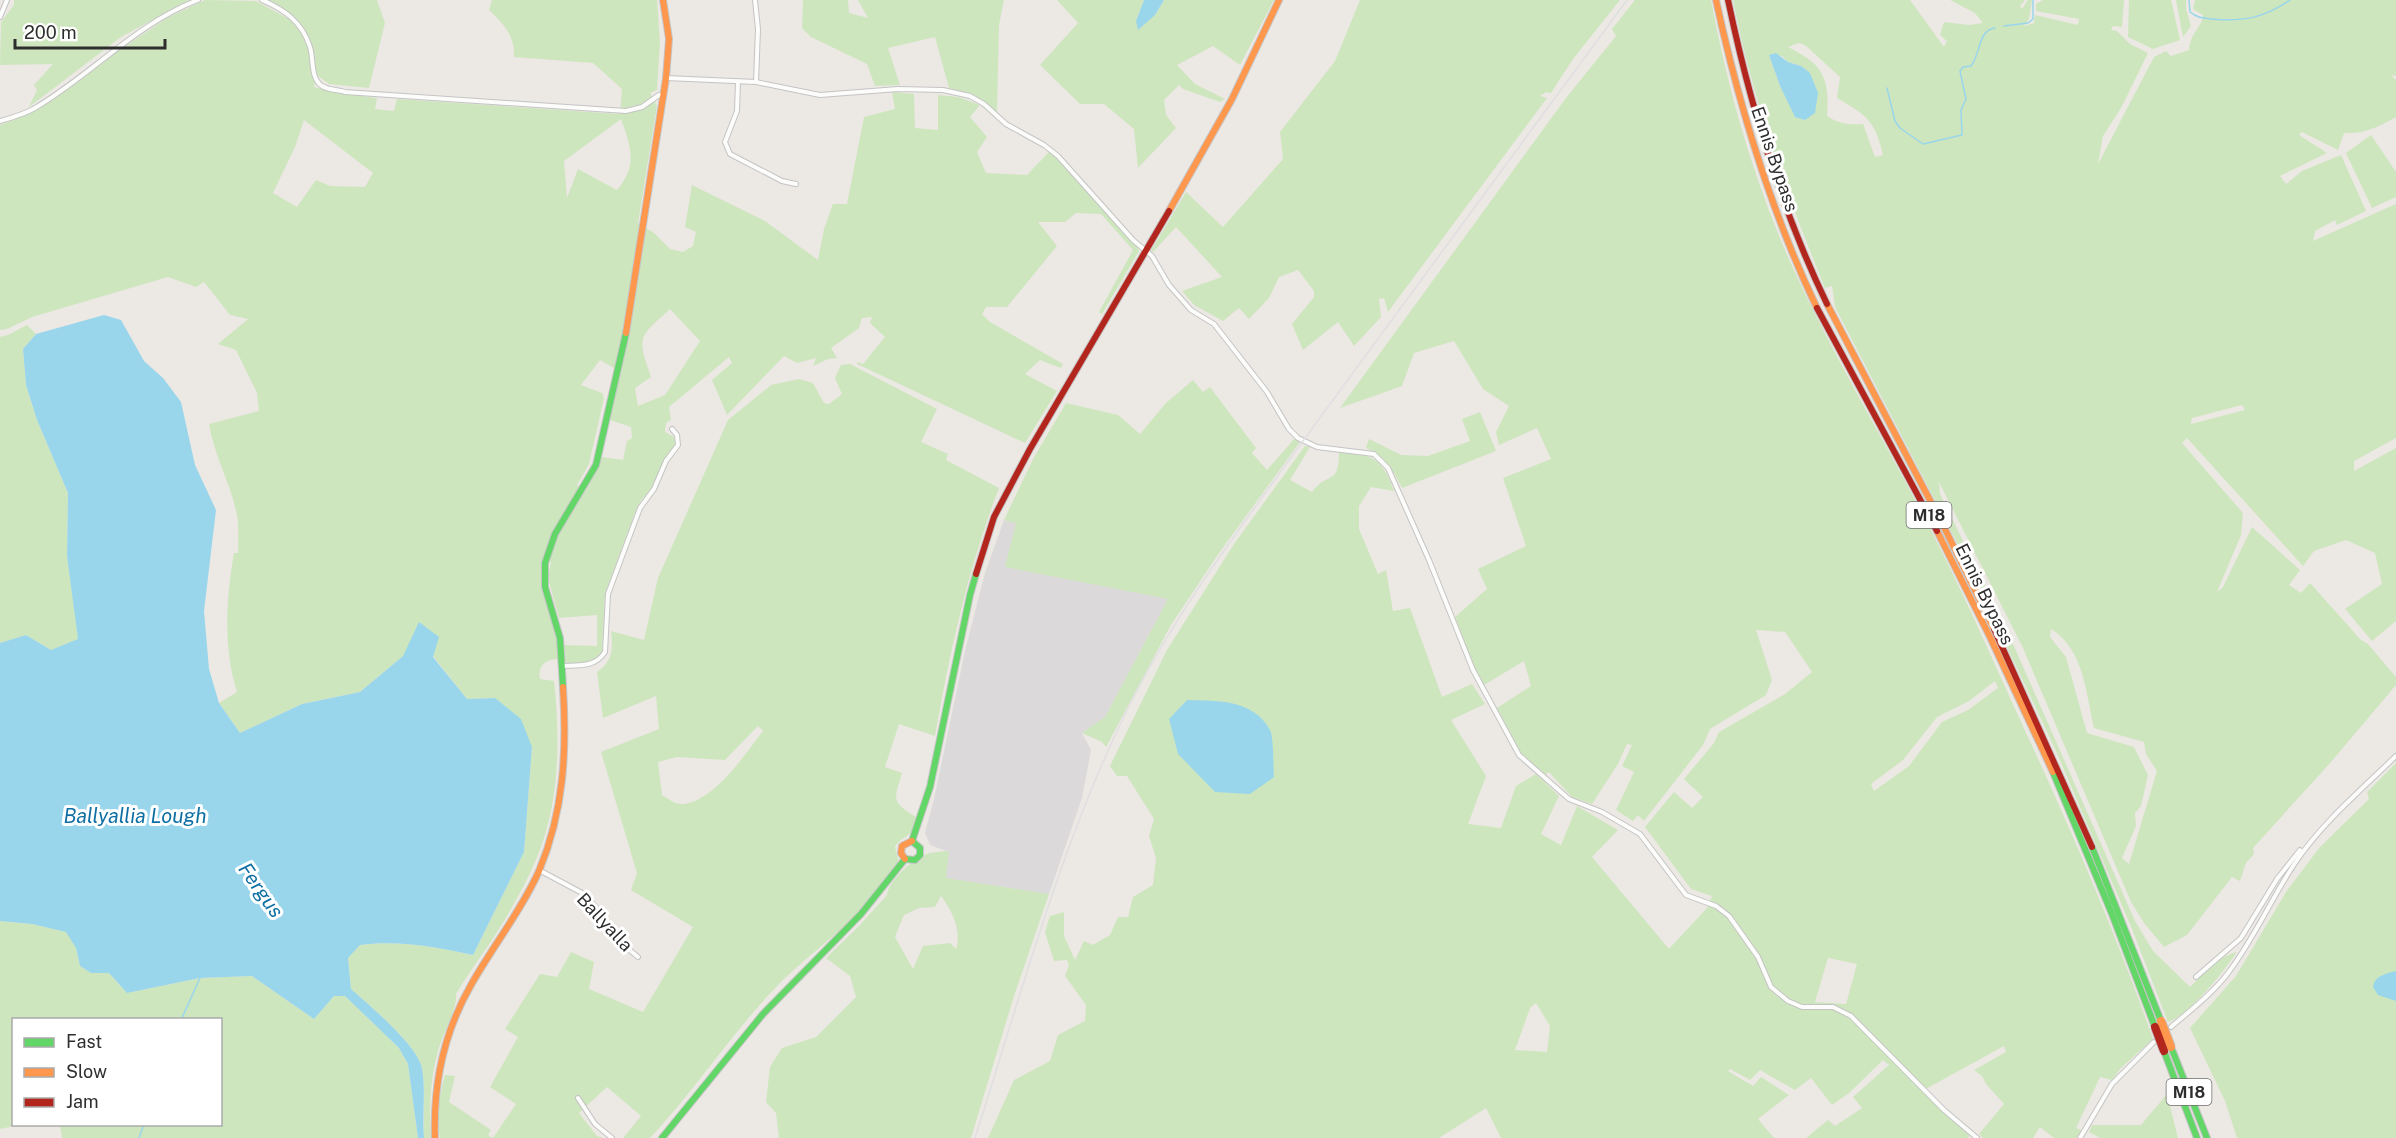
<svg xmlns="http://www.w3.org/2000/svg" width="2396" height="1138" viewBox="0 0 2396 1138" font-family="'Public Sans',sans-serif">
<rect width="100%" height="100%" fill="#ece8e4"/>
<!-- industrial -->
<path fill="#dcd9db" d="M 1004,520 L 1191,556 L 1105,717 L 1082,733 L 1091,750 L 1082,798 L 1049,894 L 945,878 L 949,852 L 930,845 L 925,833 L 934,799 L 965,651 L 985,573 Z"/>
<!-- green -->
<g fill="#cee6be" fill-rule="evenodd">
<path d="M 14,0 L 189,0 L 121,37 L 29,107 L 37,90 L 34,85 L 53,64 L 0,65 L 1,22 L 14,5 Z"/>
<path d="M 205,0 L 256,1 L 289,19 L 295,17 L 268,0 L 377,0 L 385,23 L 369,88 L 329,84 L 317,75 L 314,87 L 347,94 L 377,98 L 375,109 L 394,111 L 397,99 L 620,114 L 622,89 L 593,63 L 514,57 C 515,35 504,25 489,10 L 492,0 L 657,0 L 660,42 L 657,90 L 650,93 L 657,106 L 638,223 L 654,233 L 670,249 L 683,252 L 693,246 L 696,232 L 685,227 L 692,185 L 765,221 L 818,260 L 824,229 L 833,204 L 847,204 L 864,117 L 895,109 L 892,92 L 914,94 L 915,128 L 938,130 L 938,95 L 958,97 L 980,105 L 970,117 L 987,137 L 977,152 L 986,173 L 1027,175 L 1050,151 L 1137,246 L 1139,251 L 1102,314 L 1099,312 L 1133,250 L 1101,214 L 1076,213 L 1065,222 L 1038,222 L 1057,246 L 1007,307 L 986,307 L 982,314 L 990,322 L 1063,364 L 1061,368 L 1040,360 L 1025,374 L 1057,391 L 1025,443 L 857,364 L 858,362 L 863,364 L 885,337 L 870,323 L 872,317 L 862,318 L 859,328 L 831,348 L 837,358 L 828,359 L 813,366 L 816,358 L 797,363 L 784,356 L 727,415 L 712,380 L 732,363 L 729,357 L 669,407 L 671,420 L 666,423 L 665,432 L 674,437 L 676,445 L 661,466 L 652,489 L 641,500 L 634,515 L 605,594 L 602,652 L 594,661 L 568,664 L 565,661 L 564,645 L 597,646 L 597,615 L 559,618 L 548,578 L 551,561 L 541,561 C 541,588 551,601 556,626 C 558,637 558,648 558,659 C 546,659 537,666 540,679 L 554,681 C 560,736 560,799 539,852 C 530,876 517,899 504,921 C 489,946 471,969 456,994 C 458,1008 442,1035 438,1051 C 430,1080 429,1108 431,1138 L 424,1138 C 423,1115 426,1091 422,1068 C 418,1046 369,1005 351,989 L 348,958 L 360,945 C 399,940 435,947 473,955 L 524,852 L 532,747 L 495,698 L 467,699 L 433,656 L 403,656 L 360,692 L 302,704 L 240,733 L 219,703 L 237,692 C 223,647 226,598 234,553 L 238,553 C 238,540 239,528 237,515 C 231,484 214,456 209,424 L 259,411 L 257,393 L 236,350 L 218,344 L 248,319 L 230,315 L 204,282 L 196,287 L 168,277 L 32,317 L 7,329 L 0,330 L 0,125 L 31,113 L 46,104 L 99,64 L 167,18 ZM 621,119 C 631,147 638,166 617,190 L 578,169 L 567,198 L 564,161 ZM 304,120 L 373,173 L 365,187 L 330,186 L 316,180 L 297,207 L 273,193 L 295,147 ZM 670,309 L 700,341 L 665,395 L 638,406 L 635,388 L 651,377 C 637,336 638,338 670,309 ZM 600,360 L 621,372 L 610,420 L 631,427 L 632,438 L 627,441 L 623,460 L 602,457 L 586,491 L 577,485 L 589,464 L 604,398 L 602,393 L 581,385 Z"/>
<path d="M 803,0 L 848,0 L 849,13 L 868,18 L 858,0 L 1004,0 L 999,25 L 997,112 L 972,95 L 949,88 L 935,37 L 888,48 L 900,85 L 875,86 L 867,64 L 811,37 L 802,28 Z"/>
<path d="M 1057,0 L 1144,0 L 1136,21 L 1155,15 L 1164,0 L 1274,0 L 1240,65 L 1213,46 L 1177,65 L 1195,84 L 1225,99 L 1220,102 L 1183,89 L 1179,85 L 1164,100 L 1166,115 L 1176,128 L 1138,168 L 1134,129 L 1104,104 L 1080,104 L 1040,65 L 1078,23 Z"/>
<path d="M 1360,0 L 1620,0 L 1573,59 L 1551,93 L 1546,92 L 1540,96 L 1547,98 L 1388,312 L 1384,298 L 1379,299 L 1381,317 L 1354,346 L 1338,322 L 1303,350 L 1292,324 L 1314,297 L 1314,291 L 1298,270 L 1279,277 L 1269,298 L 1249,319 L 1239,308 L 1223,321 L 1194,305 L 1182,291 L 1222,277 L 1176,227 L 1153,252 L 1151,251 L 1186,192 L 1223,227 L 1283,159 L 1280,132 L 1335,61 Z"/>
<path d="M 1635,0 L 1711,0 C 1728,91 1754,182 1792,266 C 1837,365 1895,457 1943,554 C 1971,610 1996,667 2022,724 C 2070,827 2115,931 2153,1039 L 2121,1068 L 2112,1080 L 2100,1077 L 2076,1128 L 2081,1130 L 2077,1138 L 2054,1138 L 2040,1127 L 2033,1138 L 1983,1138 L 1979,1134 L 2004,1104 L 1986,1084 L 1982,1076 L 1974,1070 L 2006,1052 L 2004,1046 L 1922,1091 L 1970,1135 L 1968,1138 L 1806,1138 L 1828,1120 L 1835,1126 L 1862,1108 L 1853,1097 L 1889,1065 L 1883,1060 L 1849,1093 L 1832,1105 L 1811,1078 L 1795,1090 L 1760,1070 L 1750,1080 L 1730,1069 L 1728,1071 L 1753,1086 L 1761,1077 L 1789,1095 L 1758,1119 L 1774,1138 L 1501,1138 L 1486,1108 L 1439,1138 L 988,1138 L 1014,1080 L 1050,1061 L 1058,1035 L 1085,1021 L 1086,1005 L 1065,976 L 1069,965 L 1067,960 L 1054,961 L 1045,932 L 1050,916 L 1064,912 L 1064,936 L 1075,960 L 1084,941 L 1093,945 L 1110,935 L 1118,917 L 1128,917 L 1133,897 L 1153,885 L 1156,858 L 1149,836 L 1154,819 L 1127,776 L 1117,776 L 1110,766 L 1167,650 L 1234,544 L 1305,446 L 1310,447 L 1290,480 L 1312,492 C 1327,471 1339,487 1339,452 C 1373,454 1383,459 1394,491 L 1371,487 L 1359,506 L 1359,529 L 1378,574 L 1386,570 L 1393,611 L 1410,608 L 1442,697 L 1472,684 L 1485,704 L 1451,720 L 1486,776 L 1468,824 L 1501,828 L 1516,786 L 1536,774 L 1559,796 L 1541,834 L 1561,845 L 1577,806 L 1618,830 L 1592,857 L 1669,949 L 1707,908 L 1712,896 L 1691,889 L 1645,827 L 1674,792 L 1692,808 L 1703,797 L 1684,779 L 1714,743 L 1719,732 L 1785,694 L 1812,672 L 1785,632 L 1756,630 L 1772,680 L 1766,695 L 1710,729 L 1703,745 L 1644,821 L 1638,815 L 1633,821 L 1616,810 L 1634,772 L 1622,766 L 1632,745 L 1627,744 L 1618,764 L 1592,804 L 1572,797 L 1549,772 L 1545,775 L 1521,753 L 1497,708 L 1531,686 L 1524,661 L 1484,685 L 1473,664 L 1455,617 L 1487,589 L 1478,569 L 1526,546 L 1503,478 L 1551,459 L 1537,428 L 1499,445 L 1496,432 L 1509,406 L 1483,389 L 1454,341 L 1414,353 L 1402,386 L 1340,408 L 1566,98 L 1616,36 L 1612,29 ZM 1995,681 L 1998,688 L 1968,710 L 1942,722 L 1909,766 L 1874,791 L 1871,784 L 1903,760 L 1937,717 L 1969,701 ZM 1828,958 L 1857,964 L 1846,1004 L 1815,1002 ZM 1536,1003 L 1550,1026 L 1547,1052 L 1515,1050 L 1530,1008 Z"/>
<path d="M 1733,0 L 1910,0 L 1944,47 L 1947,41 L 1940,35 L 1944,22 L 1969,25 L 1983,23 L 1975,13 L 1950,0 L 2025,0 L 2020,6 L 2022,9 L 2028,0 L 2032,0 L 2029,19 L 2024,26 L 2034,23 L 2035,15 L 2078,25 L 2079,19 L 2036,11 L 2036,4 L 2043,0 L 2124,0 L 2122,27 L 2113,26 L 2111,30 L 2117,31 L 2130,44 L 2148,53 L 2121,108 L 2103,136 L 2098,164 L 2154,57 L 2166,51 L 2171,56 L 2189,50 C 2191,31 2202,28 2203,15 L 2193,9 L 2195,0 L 2396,0 L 2396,76 L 2391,75 L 2396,80 L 2396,117 C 2378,127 2365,134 2344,133 L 2338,150 L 2302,132 L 2299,135 L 2327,153 L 2280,176 L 2286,184 L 2302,171 L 2341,155 L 2366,211 L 2337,225 L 2335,220 L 2315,231 L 2313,241 L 2396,204 L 2396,438 L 2354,461 L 2354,471 L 2396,448 L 2396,621 L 2372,641 L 2345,609 L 2382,584 L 2375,553 L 2346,540 L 2314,551 L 2303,566 L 2187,438 L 2182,443 L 2243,513 L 2241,535 L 2217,592 L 2223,587 L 2252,527 L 2300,570 L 2289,585 L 2301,593 L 2310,583 L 2361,640 L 2368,644 L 2396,677 L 2396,685 L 2331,762 L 2253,848 L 2254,854 L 2246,863 L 2240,881 L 2232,877 L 2187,935 L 2164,947 L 2144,923 L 2131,902 L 2023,648 L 1939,482 L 1940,494 L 2010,637 L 2135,921 L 2153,951 L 2190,987 C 2205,973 2217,957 2237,952 C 2223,972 2191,1014 2168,1022 L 2132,929 L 2056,751 L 1967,562 L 1835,307 L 1832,286 L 1825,288 C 1786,193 1753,101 1733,0 ZM 1799,43 L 1805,45 L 1840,77 L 1837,98 C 1866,115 1875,120 1883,155 L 1875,157 L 1863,124 C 1849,125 1839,124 1827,116 C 1830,78 1823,64 1788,47 ZM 1769,55 L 1782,56 L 1788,62 L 1801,66 L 1805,120 L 1795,116 L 1780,86 ZM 2242,405 L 2245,410 L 2191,424 L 2192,418 ZM 2051,629 C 2084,649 2086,694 2094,728 L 2144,742 L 2146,754 L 2157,771 L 2129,864 L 2122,858 L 2136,826 L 2135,813 L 2141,806 L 2148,775 L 2134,747 L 2087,733 L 2066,657 L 2050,637 Z"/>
<path d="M 2129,0 L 2171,0 L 2180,40 L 2153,49 L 2128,37 Z"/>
<path d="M 2176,0 L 2186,0 L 2186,9 L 2191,26 L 2183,37 Z"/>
<path d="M 2371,135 L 2396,172 L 2396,197 L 2372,208 L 2346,153 Z"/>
<path d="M 27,325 L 36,334 L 23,349 L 26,385 L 37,420 L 68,493 L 67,556 L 79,639 L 51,650 L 26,635 L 0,643 L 0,337 L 8,335 Z"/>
<path d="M 850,364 L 937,409 L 921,442 L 948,454 L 946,460 L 999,488 C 968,568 950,651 935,736 L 899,724 L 885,767 L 902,773 C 893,803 892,801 917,818 C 911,841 904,833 895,847 L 899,862 C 872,912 819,944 780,983 C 733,1031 696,1089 650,1138 L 623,1138 L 641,1116 L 607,1087 L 579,1113 L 597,1136 L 603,1138 L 493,1138 L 516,1104 L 490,1087 L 518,1037 L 505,1029 L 540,974 L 557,977 L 571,952 L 594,962 L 589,989 L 643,1012 L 693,927 L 631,890 L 637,873 L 601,752 L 659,729 L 656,696 L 603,718 L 597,672 C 613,661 613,649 611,631 L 644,640 L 658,578 L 728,420 L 771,385 L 799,379 L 813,383 L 824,403 L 829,404 L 842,394 L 835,378 L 841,365 ZM 758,726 L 763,731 C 745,754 715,800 684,804 C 675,805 669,799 662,795 L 658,762 L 677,757 L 725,760 Z"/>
<path d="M 1193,380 L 1203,392 L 1210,387 L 1256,448 L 1252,453 L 1267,470 L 1295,438 L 1300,442 L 1217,556 L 1171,625 L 1106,747 L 1102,742 L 1082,733 L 1105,717 L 1168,599 L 1005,567 L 1016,523 L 1004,520 L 1033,459 L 1066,403 L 1118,415 L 1140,434 L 1166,403 Z"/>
<path d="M 1480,412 L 1496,451 L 1402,488 C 1393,470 1386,457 1366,448 L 1369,439 L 1401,455 L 1428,456 L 1470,441 L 1462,419 Z"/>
<path d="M 2396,763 L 2396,1138 L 2237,1138 L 2225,1101 L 2190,1028 L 2236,976 L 2286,892 L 2320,847 L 2369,799 L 2367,792 Z"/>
<path d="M 946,851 L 949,852 L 946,878 L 1049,894 L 1014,996 L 971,1138 L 779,1138 L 776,1113 L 766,1102 L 770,1067 L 782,1048 L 816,1037 L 856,997 L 850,976 L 826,958 L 857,928 L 887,895 C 888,881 914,858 927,854 C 932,852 940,852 946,851 ZM 941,896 C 952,911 962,930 956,949 L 950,943 L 923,946 L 913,969 L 895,937 L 904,915 L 919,908 L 935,907 Z"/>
<path d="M 0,921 L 32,924 L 67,932 L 76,948 L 80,966 L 91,973 L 109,973 L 127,993 L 200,978 L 252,976 L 314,1019 L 334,996 L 345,996 L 399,1048 L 408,1064 L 418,1138 L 62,1138 L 60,1125 L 220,1124 L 220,1020 L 14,1020 L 14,1124 L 19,1125 L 0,1129 Z"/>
<path d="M 445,1075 L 455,1076 L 449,1102 L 491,1130 L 488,1135 L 493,1138 L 440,1138 C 436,1115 439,1097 445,1075 Z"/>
<path d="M 2167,1094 L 2178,1138 L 2100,1138 L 2089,1132 L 2092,1125 L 2141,1125 Z"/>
</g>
<!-- water -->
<g fill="#99d6ec">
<path d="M 1144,0 L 1164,0 L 1155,15 L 1138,30 L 1136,21 Z"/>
<path d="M 1776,53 L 1788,62 L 1801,66 L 1810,73 L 1818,93 L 1815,113 L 1805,120 L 1795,117 L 1780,86 L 1769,55 Z"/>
<path d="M 104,315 L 121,320 L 144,361 L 163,378 L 181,402 L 195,465 L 216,510 L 204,611 L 209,669 L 219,703 L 240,733 L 302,704 L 360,692 L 403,656 L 419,622 L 439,637 L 433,657 L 467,699 L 495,698 L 521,719 L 532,747 L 524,852 L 473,955 C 435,947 399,940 360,945 L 348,958 L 351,989 C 369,1005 418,1046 422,1068 C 426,1091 422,1115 424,1138 L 418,1138 L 408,1064 L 399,1048 L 345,996 L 334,996 L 314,1019 L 252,976 L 200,978 L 127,993 L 109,973 L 91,973 L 80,966 L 76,948 L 66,932 L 32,924 L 0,921 L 0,643 L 26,635 L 51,650 L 78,639 L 67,556 L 68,493 L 37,420 L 26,385 L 23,349 L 36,334 Z"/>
<path d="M 1187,700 C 1218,701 1253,699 1270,730 C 1274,738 1273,766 1274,777 L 1250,794 L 1215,792 L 1178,754 L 1169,719 Z"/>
<path d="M 2396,971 L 2396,1001 L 2378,995 L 2373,987 C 2375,975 2386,974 2396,971 Z"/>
</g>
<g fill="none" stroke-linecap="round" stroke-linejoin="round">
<!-- stream -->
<g stroke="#99d6ec" stroke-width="1.5">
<path d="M 2189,0 L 2190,12 C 2197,18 2203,18 2212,19 C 2244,22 2263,18 2290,0"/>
<path d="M 2004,26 L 2028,23 L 2033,19 L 2033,0"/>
<path d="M 1887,88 L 1895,121 L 1900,128 L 1923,144 L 1962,135 L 1961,110 L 1966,99 L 1960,71 L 1963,67 L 1971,66 C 1981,53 1978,30 1995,28"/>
<path d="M 181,1020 L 200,978"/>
<path d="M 139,1138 L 144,1124"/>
</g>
<defs>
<g id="street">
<path d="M 262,0 C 285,10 302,22 310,47 C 314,59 310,78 322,86 C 328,90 339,90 345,92 L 626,111 L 642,107 L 659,95 L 662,96"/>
<path d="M 755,0 L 758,29 L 756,82"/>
<path d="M 0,17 L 7,0"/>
<path d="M 666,78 L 756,82 L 820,95 L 898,89 L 943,90 L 970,96 L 984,104 L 1006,124 L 1044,145 L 1058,156 L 1133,240 L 1152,256 L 1169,285 L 1191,310 L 1214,324 L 1267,392 L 1289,429 L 1298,438 L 1317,447 L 1374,454 L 1388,468 L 1429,560 L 1473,670 L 1519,755 L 1569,799 L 1602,812 L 1640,834 L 1686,895 L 1716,906 L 1729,916 L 1758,957 L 1771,987 L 1788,1001 L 1802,1007 L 1833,1007 L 1851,1016 L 1944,1110 L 1977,1138"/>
<path d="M 738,82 L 737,111 L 725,142 L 730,154 L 782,181 L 796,184"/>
<path d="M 0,121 C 11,118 25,114 35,108 C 91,75 137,23 198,0"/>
<path d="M 561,666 C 578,665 595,668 605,652 L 608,594 L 640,508 L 654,489 L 666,461 L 678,445 L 677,435 L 672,429"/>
<path d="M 539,870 L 584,894 L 596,907 L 614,937 L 638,957"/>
<path d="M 2196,977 L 2241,938 L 2277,879 L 2300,850"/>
<path d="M 2171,1027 C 2191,1010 2212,994 2228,973 C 2254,939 2271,899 2295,863 C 2322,823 2361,790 2396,756"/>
<path d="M 578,1098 L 595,1124 L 612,1138"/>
<path d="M 2080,1138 L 2112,1084 L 2154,1042"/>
</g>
<g id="fast">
<path d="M 563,687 L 560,638 L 545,587 L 545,563 L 555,534 L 596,465 L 626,333"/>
<path d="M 2053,772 L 2112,914 L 2155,1027"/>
<path d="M 912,841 L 930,787 L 970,595 L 976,574"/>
<path d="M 2092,847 L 2161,1021"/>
<path d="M 905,859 L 915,860 L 920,855 L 920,848 L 912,841"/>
<path d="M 2171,1047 L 2207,1138"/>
<path d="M 2164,1051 L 2197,1138"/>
<path d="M 662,1138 L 763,1014 L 861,914 L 905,859"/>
</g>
<g id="slow">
<path d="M 1716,0 C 1739,106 1770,210 1817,308"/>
<path d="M 1169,211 L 1232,99 L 1279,0"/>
<path d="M 1827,304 L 1943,525 L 1994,629"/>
<path d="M 626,333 L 666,78 L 669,39 L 663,0"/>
<path d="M 1937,531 L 1990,637 L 2053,772"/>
<path d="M 905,859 L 901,853 L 902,846 L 912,841"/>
<path d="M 435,1138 C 433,1084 444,1032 471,985 C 493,946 521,911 539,871 C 564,811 567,751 563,687"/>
</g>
<g id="jam">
<path d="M 1728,0 C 1750,105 1780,207 1827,304"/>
<path d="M 1817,308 L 1937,531"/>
<path d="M 976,574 L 994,517 L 1030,449 L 1169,211"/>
<path d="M 1994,629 L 2092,847"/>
</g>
</defs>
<!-- street casing -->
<use href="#street" stroke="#c5c4c5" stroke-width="6"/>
<!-- fast casing -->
<use href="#fast" stroke="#c5c4c5" stroke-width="8"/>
<!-- slow casing -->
<use href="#slow" stroke="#c5c4c5" stroke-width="8"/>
<!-- jam casing -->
<use href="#jam" stroke="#c5c4c5" stroke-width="8"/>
<!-- street -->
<use href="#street" stroke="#fcfcfb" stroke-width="4"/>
<!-- fast -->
<use href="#fast" stroke="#63d668" stroke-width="6"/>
<!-- slow -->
<use href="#slow" stroke="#ff974d" stroke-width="6"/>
<!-- jam -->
<use href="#jam" stroke="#b3261e" stroke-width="6"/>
<!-- rail -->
<path stroke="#dfdfe1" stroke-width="1.5" d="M 975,1138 C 1021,995 1060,847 1126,712 C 1175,612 1243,524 1308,434 C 1414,289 1521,145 1627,0"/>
<defs>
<path id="slow-bridge" d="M 2161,1021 L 2171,1047"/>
<path id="jam-bridge" d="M 2155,1027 L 2164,1051"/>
</defs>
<!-- slow-bridge casing -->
<use href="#slow-bridge" stroke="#c6c5c4" stroke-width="10" stroke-linecap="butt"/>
<!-- jam-bridge casing -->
<use href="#jam-bridge" stroke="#c6c5c4" stroke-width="10" stroke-linecap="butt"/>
<!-- slow-bridge -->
<use href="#slow-bridge" stroke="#ff974d" stroke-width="8"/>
<!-- jam-bridge -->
<use href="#jam-bridge" stroke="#b3261e" stroke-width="8"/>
</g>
<g text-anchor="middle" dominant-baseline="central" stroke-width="6" stroke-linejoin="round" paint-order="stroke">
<!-- shield labels -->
<g fill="#fff" stroke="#6d6d6d" stroke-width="1.5">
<rect x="1906.5" y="502" width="45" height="26" rx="4.5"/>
<rect x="2166.5" y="1079" width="45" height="26" rx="4.5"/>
</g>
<g font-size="16" font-weight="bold" fill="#2e2e2e">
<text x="1929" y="515">M18</text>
<text x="2189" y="1092">M18</text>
</g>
<!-- street labels -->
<g font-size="18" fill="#2e2e2e" stroke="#fff">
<text transform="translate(1775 159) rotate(71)">Ennis Bypass</text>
<text transform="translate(1985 594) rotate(64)">Ennis Bypass</text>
<text transform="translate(605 922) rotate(47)">Ballyalla</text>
</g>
<!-- water labels -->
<g font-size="20" font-style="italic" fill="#0d6fa3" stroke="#fff">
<text x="135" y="816">Ballyallia Lough</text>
<text transform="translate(261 890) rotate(55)">Fergus</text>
</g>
</g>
<!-- legend -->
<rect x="12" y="1018" width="210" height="108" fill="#ffffff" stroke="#ababab" stroke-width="1.5"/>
<rect x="24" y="1038" width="30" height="9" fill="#63d668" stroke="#ababab" stroke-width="1.5"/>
<text x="66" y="1048" font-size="18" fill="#2e2e2e">Fast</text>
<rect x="24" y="1068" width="30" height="9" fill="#ff974d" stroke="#ababab" stroke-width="1.5"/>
<text x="66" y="1078" font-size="18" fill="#2e2e2e">Slow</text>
<rect x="24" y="1098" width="30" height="9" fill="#b3261e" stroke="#ababab" stroke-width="1.5"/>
<text x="66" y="1108" font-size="18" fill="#2e2e2e">Jam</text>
<!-- scale -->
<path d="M15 39v9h150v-9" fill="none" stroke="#2e2e2e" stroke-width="3"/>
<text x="24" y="39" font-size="18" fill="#2e2e2e" stroke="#ffffff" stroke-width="4.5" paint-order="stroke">200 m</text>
</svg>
